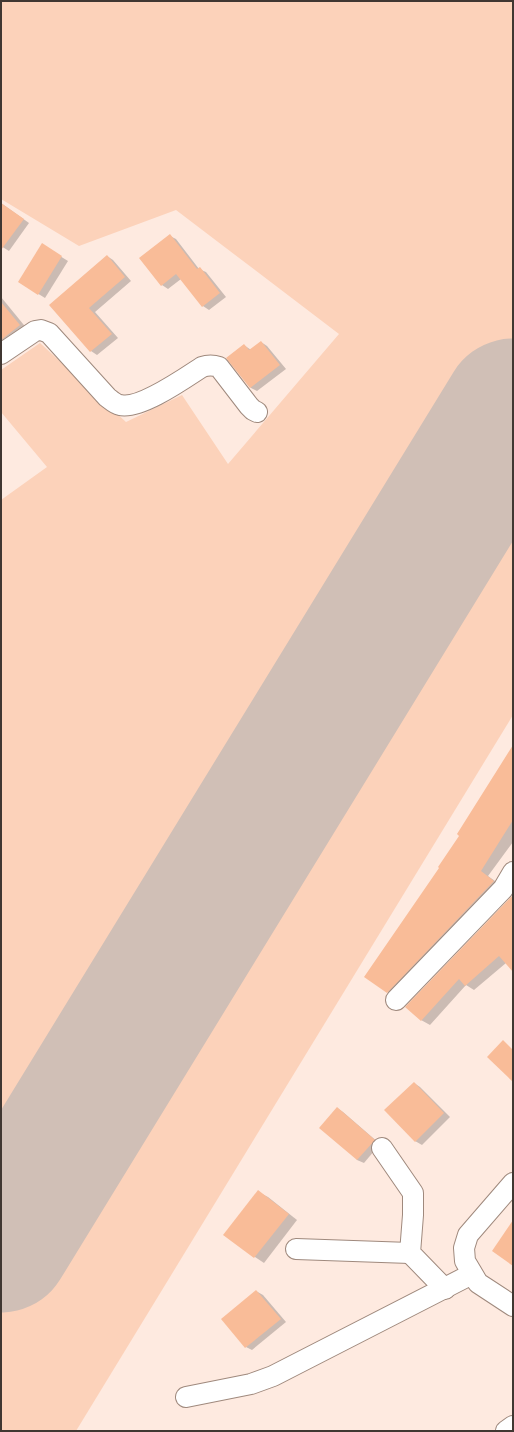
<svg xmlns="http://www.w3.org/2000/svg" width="514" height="1432" viewBox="0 0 514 1432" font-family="Raleway,sans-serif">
<rect width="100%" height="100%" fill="#feeae0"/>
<!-- green -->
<g fill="#fcd2ba">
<path d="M 1,1 L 513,1 L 513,339 L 1,1173 L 1,500 L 47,467 L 1,412 L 1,370 L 40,343 L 126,422 L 182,395 L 228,464 L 339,334 L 176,210 L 79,246 L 1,199 Z"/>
<path d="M 513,477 L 513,715 L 76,1431 L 1,1431 L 1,1311 Z"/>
</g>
<!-- shadow -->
<g fill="#0003">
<path d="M 1,203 L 29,223 L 9,251 L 1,246 Z"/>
<path d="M 170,236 L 176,239 L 199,269 L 206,272 L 226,297 L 209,310 L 203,306 L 181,279 L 168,289 L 162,285 Z"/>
<path d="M 42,245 L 68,261 L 45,298 L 19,282 Z"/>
<path d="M 107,256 L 113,260 L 131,281 L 95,312 L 118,338 L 97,355 L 91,351 L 51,305 Z"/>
<path d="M 1,297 L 28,330 L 1,353 Z"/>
<path d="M 261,342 L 267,346 L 286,369 L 257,391 L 251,388 L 227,358 L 244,345 L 251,350 Z"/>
<path d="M 513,746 L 513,842 L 488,876 L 502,886 L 396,997 L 388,992 L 441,867 L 461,836 Z"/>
<path d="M 513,896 L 513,968 L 506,963 L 474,990 L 466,985 L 430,1025 L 421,1020 Z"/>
<path d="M 414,1083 L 420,1087 L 450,1117 L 422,1145 L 415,1141 Z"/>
<path d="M 337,1108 L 343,1112 L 380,1144 L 364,1163 L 357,1160 Z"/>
<path d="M 258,1192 L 268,1197 L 297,1220 L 264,1263 L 255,1257 L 225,1235 Z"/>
<path d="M 256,1291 L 263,1295 L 286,1322 L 252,1350 L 246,1347 Z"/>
</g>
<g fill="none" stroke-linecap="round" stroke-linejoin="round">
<!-- runway -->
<path stroke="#d0bfb6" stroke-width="139" d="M 1,1243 L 513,408"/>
</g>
<!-- building -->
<g fill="#f9bc98">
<path d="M 1,203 L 24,219 L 1,250 Z"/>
<path d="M 170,234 L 197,269 L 200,267 L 220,293 L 202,307 L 176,274 L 161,286 L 139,258 Z"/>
<path d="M 42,243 L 62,256 L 38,295 L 18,282 Z"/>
<path d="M 107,255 L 125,277 L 89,308 L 112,334 L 90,352 L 49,305 Z"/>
<path d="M 1,302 L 20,325 L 1,340 Z"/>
<path d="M 261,341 L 280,365 L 250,388 L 226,358 L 244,344 L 249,350 Z"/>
<path d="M 513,745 L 513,820 L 481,871 L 494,881 L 387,993 L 364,977 L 439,868 L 438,867 L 459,836 L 457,834 Z"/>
<path d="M 513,895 L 513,972 L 499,956 L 465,986 L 459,979 L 421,1021 L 405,1007 Z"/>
<path d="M 503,1040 L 513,1050 L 513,1082 L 487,1057 Z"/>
<path d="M 414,1082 L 444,1113 L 415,1142 L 384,1110 Z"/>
<path d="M 337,1107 L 375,1140 L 357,1160 L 319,1128 Z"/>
<path d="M 258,1190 L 289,1214 L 254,1258 L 223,1235 Z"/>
<path d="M 513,1220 L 513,1266 L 492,1251 Z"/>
<path d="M 256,1290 L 281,1319 L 245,1348 L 221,1319 Z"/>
</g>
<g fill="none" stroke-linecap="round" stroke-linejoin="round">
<defs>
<g id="minor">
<path d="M 1,354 L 35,331 L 41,330 L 49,333 L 107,397 C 111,400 115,404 120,405 C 140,410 185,378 202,367 C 208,365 213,365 219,367 L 249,406 L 253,410 L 257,412"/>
<path d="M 396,1000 L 503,889 L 513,872"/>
<path d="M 382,1148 L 413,1193 L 413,1215 L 410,1253 L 445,1289"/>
<path d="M 513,1183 L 468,1235 L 464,1248 L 465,1261 L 478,1283 L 513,1306"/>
<path d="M 296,1249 L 410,1253"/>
<path d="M 186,1397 L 251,1384 L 273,1376 L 472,1274"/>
<path d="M 506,1431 L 513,1426"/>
</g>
</defs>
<!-- minor casing -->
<use href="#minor" stroke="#9f897d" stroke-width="22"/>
<!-- minor -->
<use href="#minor" stroke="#fff" stroke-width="20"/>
</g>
<!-- border -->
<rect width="514" height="1432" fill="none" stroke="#403732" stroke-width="4"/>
</svg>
